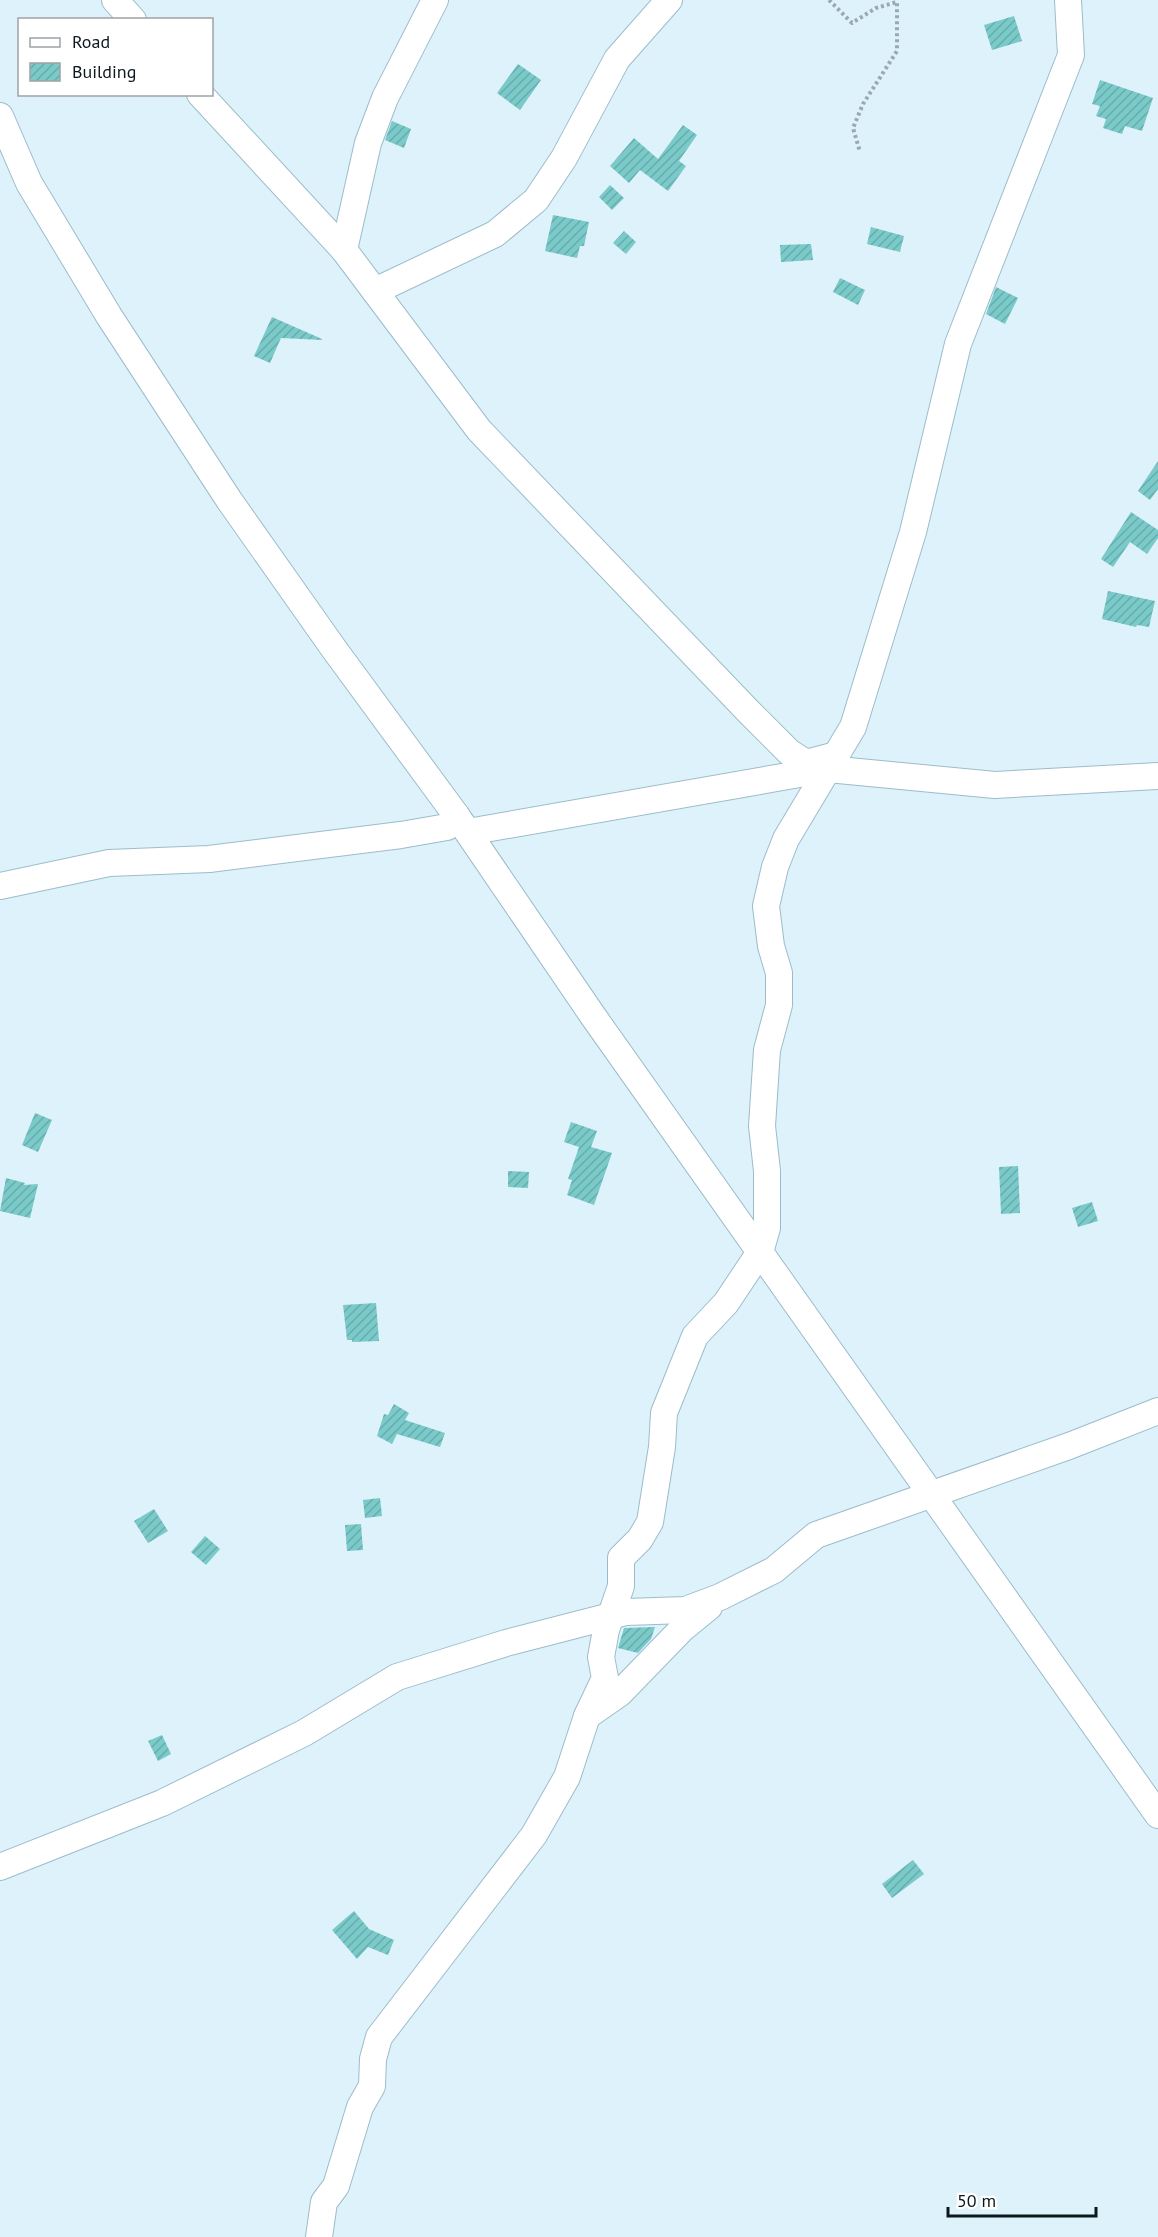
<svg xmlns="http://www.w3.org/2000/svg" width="1158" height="2237" viewBox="0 0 1158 2237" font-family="'PT Sans',sans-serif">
<defs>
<pattern id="building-hatch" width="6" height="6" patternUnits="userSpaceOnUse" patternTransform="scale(1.5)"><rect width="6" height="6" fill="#79cac9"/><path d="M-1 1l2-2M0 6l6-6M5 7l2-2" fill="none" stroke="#67adac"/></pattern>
</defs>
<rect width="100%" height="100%" fill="#def2fb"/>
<!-- building -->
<g fill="url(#building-hatch)">
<path d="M 1014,16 L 1022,41 L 992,50 L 984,25 Z"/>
<path d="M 518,64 L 541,80 L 520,110 L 497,93 Z"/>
<path d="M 1100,80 L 1153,98 L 1142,131 L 1125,126 L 1122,134 L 1103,128 L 1106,119 L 1096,116 L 1100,106 L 1092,104 Z"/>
<path d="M 392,121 L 411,129 L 404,148 L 385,140 Z"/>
<path d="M 683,125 L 697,135 L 679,161 L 686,166 L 668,191 L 640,170 L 629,183 L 610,166 L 634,138 L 658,159 Z"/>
<path d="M 610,185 L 624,198 L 612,210 L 599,197 Z"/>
<path d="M 553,215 L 589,222 L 584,246 L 580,246 L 577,258 L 545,251 Z"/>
<path d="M 871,227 L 904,236 L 900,252 L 867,244 Z"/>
<path d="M 624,231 L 636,242 L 626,254 L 613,243 Z"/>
<path d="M 811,244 L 813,260 L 781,262 L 780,245 Z"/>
<path d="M 840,278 L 865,290 L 858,305 L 833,292 Z"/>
<path d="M 996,287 L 1018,298 L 1005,324 L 986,314 Z"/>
<path d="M 272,317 L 322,339 L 322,340 L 281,338 L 270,363 L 254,356 Z"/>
<path d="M 1158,461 L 1158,489 L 1150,500 L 1138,491 Z"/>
<path d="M 1131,512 L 1158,530 L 1158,538 L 1147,554 L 1130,542 L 1113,567 L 1101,559 Z"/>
<path d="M 1108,591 L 1155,601 L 1149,627 L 1137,625 L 1136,627 L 1102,619 Z"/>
<path d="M 35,1113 L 52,1120 L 38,1152 L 22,1145 Z"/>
<path d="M 571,1122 L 597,1131 L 591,1147 L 612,1153 L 594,1205 L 567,1195 L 572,1180 L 568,1179 L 579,1147 L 564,1142 Z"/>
<path d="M 1018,1166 L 1020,1213 L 1001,1214 L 999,1167 Z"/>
<path d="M 508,1171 L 529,1172 L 528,1188 L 508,1187 Z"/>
<path d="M 6,1178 L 25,1183 L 24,1185 L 38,1184 L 30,1218 L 0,1211 Z"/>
<path d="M 1092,1202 L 1098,1221 L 1078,1227 L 1072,1208 Z"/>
<path d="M 376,1303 L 379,1341 L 352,1342 L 352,1340 L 347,1340 L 343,1305 Z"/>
<path d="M 394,1404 L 409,1413 L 405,1420 L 445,1433 L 440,1447 L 397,1434 L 392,1444 L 377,1436 L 384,1414 L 388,1415 Z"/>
<path d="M 380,1498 L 382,1516 L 365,1518 L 363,1500 Z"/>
<path d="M 154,1509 L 168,1531 L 148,1543 L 134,1521 Z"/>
<path d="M 361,1524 L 363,1550 L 347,1551 L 345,1525 Z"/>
<path d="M 205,1536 L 220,1549 L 206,1565 L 191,1552 Z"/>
<path d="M 655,1627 L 651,1639 L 638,1653 L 618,1648 L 624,1628 Z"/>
<path d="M 162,1735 L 171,1754 L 158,1761 L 148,1741 Z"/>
<path d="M 913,1860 L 924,1874 L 892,1898 L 882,1884 Z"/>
<path d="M 354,1911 L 369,1929 L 394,1940 L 388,1955 L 368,1947 L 357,1959 L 332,1930 Z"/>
</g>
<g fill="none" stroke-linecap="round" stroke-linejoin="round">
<defs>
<g id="minor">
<path d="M 115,0 L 133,20"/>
<path d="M 200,94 L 344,250 L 479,430 L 749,712 L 789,752 L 806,763 L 836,755"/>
<path d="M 0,116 L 29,183 L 109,316 L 229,500 L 334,649 L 456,815 L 593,1016 L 1158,1815"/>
<path d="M 344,250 L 368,143 L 385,98 L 435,0"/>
<path d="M 375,291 L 495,234 L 536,200 L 564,158 L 617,59 L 669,0"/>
<path d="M 468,832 L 828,769 L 995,785 L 1158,776"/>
<path d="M 0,886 L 109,863 L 209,859 L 401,835 L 447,827 L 456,815"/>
<path d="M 587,1716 L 605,1678 L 601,1657 L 606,1630 L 621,1586 L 621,1558 L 640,1539 L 650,1522 L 662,1447 L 664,1413 L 695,1336 L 726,1303 L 760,1252 L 767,1228 L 767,1171 L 762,1126 L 767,1050 L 779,1005 L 779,973 L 771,946 L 766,906 L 775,867 L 786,839 L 853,727 L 913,532 L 958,344 L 1071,55 L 1068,0"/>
<path d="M 0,1867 L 162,1803 L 304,1733 L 397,1677 L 506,1643 L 626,1612 L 685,1610 L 720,1597 L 774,1570 L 816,1535 L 1069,1446 L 1158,1411"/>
<path d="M 319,2237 L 324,2202 L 336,2186 L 360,2107 L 372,2086 L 373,2059 L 379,2037 L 534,1835 L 567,1777 L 587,1716 L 620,1693 L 682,1629 L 709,1607"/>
</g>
</defs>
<!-- minor casing -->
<use href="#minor" stroke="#9cbccb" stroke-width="28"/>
<!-- path -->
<path stroke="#98aab2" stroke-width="4" stroke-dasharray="3 3" stroke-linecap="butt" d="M 829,0 L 852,23 L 876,8 L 897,2 L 897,51 L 863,104 L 853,128 L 860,152"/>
<!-- minor -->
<use href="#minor" stroke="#fff" stroke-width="26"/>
</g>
<!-- legend -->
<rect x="18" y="18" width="195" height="78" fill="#ffffff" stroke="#9ea3a5" stroke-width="1.5"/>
<rect x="30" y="38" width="30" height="9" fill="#ffffff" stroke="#9ea3a5" stroke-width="1.5"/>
<text x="72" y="48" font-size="18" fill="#0c181e">Road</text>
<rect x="30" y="63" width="30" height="18" fill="url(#building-hatch)" stroke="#9ea3a5" stroke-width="1.5"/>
<text x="72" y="78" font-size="18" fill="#0c181e">Building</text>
<!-- scale -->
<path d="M948 2207v9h148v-9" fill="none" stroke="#0c181e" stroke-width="3"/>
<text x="957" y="2207" font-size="18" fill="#0c181e" stroke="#ffffff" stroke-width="4.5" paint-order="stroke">50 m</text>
</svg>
